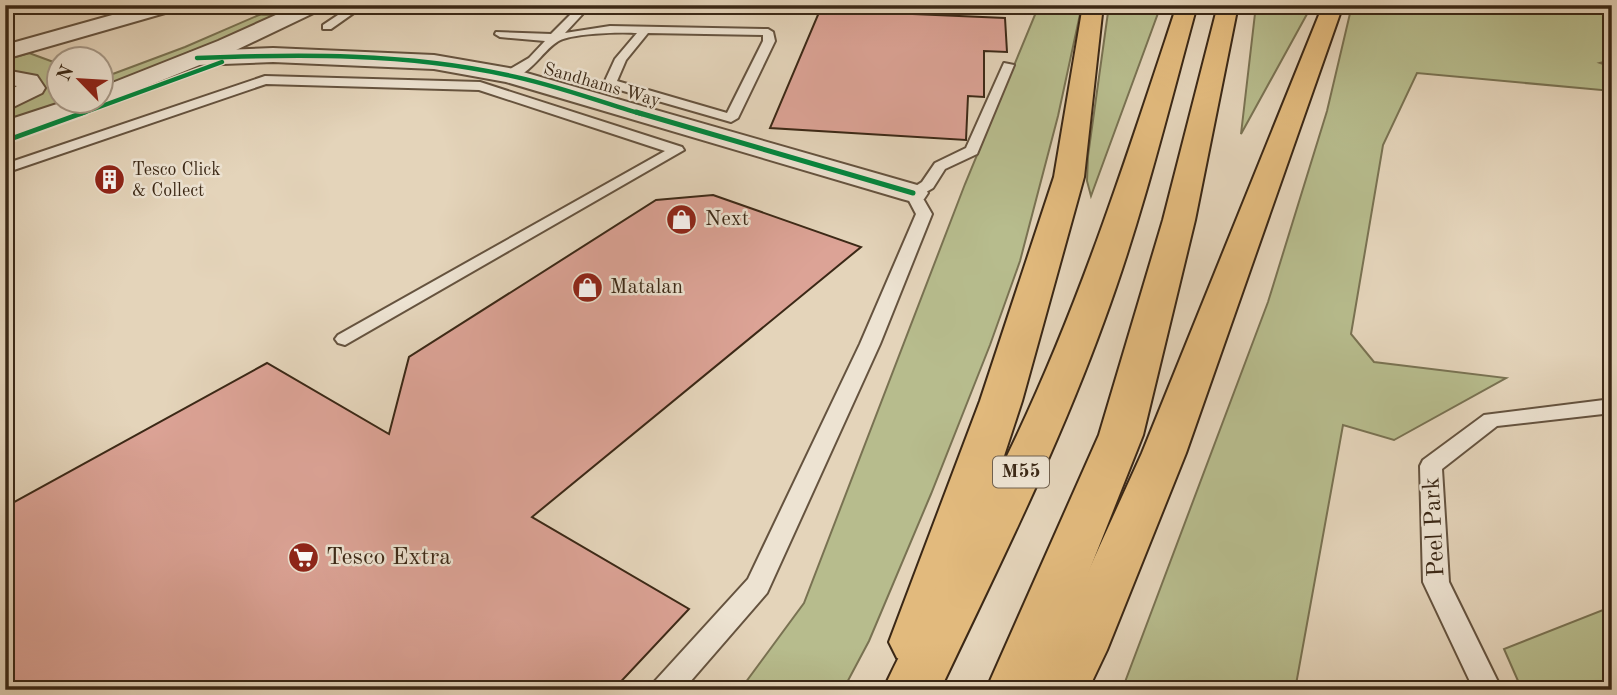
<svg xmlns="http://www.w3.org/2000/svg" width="1617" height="695" viewBox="0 0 1617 695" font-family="'Old Standard TT',serif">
<rect width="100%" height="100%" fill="#e4d4ba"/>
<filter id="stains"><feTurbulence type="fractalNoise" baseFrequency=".00286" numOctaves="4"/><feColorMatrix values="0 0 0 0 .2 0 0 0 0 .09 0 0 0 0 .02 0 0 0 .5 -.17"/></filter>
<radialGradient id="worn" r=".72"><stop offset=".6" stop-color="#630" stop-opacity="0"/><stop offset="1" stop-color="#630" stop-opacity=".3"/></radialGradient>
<!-- green -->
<g fill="#b7bc8d" stroke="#797252" stroke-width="2">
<path d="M 282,5 L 315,5 L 102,96 L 102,78 L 185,47 Z"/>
<path d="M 1039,5 L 1082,5 L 1058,116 L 1020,261 L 990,345 L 931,494 L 869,641 L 843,690 L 740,690 L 804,603 L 965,184 Z"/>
<path d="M 1109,5 L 1161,5 L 1091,196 L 1087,181 L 1088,156 Z"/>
<path d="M 1256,5 L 1312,5 L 1241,134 Z"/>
<path d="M 1352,5 L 1612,5 L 1612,60 L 1600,63 L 1612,67 L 1612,91 L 1417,73 L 1383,145 L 1351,334 L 1374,362 L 1506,378 L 1394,440 L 1343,425 L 1295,690 L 1122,690 L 1268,302 L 1327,111 Z"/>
<path d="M 29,53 L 59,64 L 60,102 L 87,102 L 5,130 L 5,60 Z"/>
<path d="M 1608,608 L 1612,609 L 1612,690 L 1522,690 L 1504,649 Z"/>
</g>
<!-- building -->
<g fill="#dca396" stroke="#3b2816" stroke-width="2">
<path d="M 820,10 L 1005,18 L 1007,52 L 984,51 L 984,97 L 968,96 L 966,140 L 770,128 Z"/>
<path d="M 713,195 L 861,247 L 532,517 L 689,609 L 613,690 L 5,690 L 5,507 L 267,363 L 389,434 L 409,357 L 656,200 Z"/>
</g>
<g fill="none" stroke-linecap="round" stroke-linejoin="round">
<defs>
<g id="service">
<path d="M 353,5 L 365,5 L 331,29 L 323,29 L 323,25 Z"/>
<path d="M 580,5 L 591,5 L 565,33 L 610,26 L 768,29 L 773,32 L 775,41 L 738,118 L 731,122 L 606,86 L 604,83 L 615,59 L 637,33 C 620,32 569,33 557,42 C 541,52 527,81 505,78 L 505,72 L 529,58 L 545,41 L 500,37 L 495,34 L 496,32 L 551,34 ZM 648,33 L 763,35 L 763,41 L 727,113 L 617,81 L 626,60 Z"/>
<path d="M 1004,63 L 1014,65 L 977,154 L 945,169 L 933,188 L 921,195 L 932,214 L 880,344 L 767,593 L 683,690 L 651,690 L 655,681 L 748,579 L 860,344 L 916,214 L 905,193 L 922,182 L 935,163 L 966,148 Z"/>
<path d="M 265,76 L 480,82 L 682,147 L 684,150 L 345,345 L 338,343 L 335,339 L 338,335 L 665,151 L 479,90 L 266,84 L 5,173 L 5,164 Z"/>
<path d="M 1612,399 L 1612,413 L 1497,426 L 1442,469 L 1449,582 L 1502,690 L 1474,690 L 1423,582 L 1420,466 L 1423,460 L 1484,415 Z"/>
</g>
<g id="minor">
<path d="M 148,5 L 182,5 L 179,9 L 5,59 L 5,45 Z"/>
<path d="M 237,5 L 286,5 L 287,7 L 284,11 C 272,15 246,15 237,5 Z"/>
<path d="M 273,48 L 434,55 L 509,68 L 924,187 L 928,193 L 924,199 L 913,202 L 902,199 L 506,82 L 434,69 L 273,62 L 197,65 L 189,63 L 185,58 L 189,53 L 197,51 Z"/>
<path d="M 5,70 L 37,76 L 45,88 L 42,93 L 5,111 L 5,93 L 17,86 L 5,84 Z"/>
</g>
<path id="tertiary" d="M 298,5 L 325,5 L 322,9 L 234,51 L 111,101 L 99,103 L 96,107 L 5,138 L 5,121 L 63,102 L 102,102 L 102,87 L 218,41 Z"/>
<g id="primary">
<path d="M 1083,5 L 1103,5 L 1084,177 L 1022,401 L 943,642 L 935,658 L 916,665 L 897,658 L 889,642 L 980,401 L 1054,177 Z"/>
<path d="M 1323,5 L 1343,5 L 1186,453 L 1107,650 L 1088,690 L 1032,690 L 1057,640 L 1142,453 Z"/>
</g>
<g id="motorway">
<path d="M 1177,5 L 1197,5 C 1168,111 1142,218 1104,321 C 1058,448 998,568 940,690 L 883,690 C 920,610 968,535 1007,456 C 1078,310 1126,159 1177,5 Z"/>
<path d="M 1218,5 L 1238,5 L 1195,220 L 1143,435 L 1042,690 L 986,690 L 1099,435 L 1163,220 Z"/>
</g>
</defs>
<!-- service casing -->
<use href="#service" stroke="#65533f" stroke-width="4"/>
<!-- minor casing -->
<use href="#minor" stroke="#65533f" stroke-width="4"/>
<!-- tertiary casing -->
<use href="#tertiary" stroke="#65533f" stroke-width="4"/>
<!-- primary casing -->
<use href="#primary" stroke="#3b2816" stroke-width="4"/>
<!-- motorway casing -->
<use href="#motorway" stroke="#3b2816" stroke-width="4"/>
<!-- service -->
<use href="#service" fill="#ede3d2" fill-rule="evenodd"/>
<!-- minor -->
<use href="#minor" fill="#ede3d2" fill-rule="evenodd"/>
<!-- tertiary -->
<use href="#tertiary" fill="#ede3d2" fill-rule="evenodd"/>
<!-- primary -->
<use href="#primary" fill="#e2ba7d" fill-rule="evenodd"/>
<!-- motorway -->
<use href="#motorway" fill="#e2ba7d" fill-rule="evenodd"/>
<defs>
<g id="cycleway-far1">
<path d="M 197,58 C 300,54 406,53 507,75 C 553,84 597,101 642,114"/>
<path d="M 80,114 L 222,62"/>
</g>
<g id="cycleway">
<path d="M 636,112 L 913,193"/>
<path d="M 5,141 L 85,112"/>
</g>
</defs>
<!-- cycleway-far1 casing -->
<use href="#cycleway-far1" stroke="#ede3d2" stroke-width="7"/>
<!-- cycleway casing -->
<use href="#cycleway" stroke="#ede3d2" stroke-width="9"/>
<!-- cycleway-far1 -->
<use href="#cycleway-far1" stroke="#00873e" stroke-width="4.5"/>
<!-- cycleway -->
<use href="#cycleway" stroke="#00873e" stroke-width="5"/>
</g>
<!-- icons -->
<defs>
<symbol id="building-disc" viewBox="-11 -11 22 22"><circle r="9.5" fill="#8f2418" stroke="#ede3d2"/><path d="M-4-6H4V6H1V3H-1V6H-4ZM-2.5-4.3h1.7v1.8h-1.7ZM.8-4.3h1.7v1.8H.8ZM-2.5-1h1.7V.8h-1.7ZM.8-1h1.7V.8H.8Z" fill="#fff"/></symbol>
<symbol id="shop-disc" viewBox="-11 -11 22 22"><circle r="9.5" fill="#8f2418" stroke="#ede3d2"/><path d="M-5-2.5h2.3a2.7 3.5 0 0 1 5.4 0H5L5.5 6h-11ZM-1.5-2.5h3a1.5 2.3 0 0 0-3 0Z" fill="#fff"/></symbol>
<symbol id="supermarket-disc" viewBox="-11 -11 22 22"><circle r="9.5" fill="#8f2418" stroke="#ede3d2"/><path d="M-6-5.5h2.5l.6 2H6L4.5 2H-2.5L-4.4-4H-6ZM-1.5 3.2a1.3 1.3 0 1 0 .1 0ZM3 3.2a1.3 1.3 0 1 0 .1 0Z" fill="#fff"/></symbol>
</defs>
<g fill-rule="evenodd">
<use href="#building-disc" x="92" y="162" width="35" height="35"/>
<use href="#shop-disc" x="664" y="202" width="35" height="35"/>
<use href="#shop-disc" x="570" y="270" width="35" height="35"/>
<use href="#supermarket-disc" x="286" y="540" width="35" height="35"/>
</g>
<g text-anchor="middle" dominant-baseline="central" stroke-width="5" stroke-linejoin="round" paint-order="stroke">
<!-- far-street labels -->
<g font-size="18" fill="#3b2816" stroke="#ede3d2">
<text transform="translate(602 85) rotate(16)">Sandhams Way</text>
</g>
<!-- far-poi labels -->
<g font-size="18" fill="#3b2816" stroke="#ede3d2" text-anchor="start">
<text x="132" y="170">Tesco Click<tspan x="132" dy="21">&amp; Collect</tspan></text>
</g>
<!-- shield labels -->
<rect fill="#ede3d2" stroke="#70604e" stroke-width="2" x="993" y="456.5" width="56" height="31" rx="5"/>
<g font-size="19" font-weight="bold" fill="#3b2816">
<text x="1021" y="472">M55</text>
</g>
<!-- poi labels -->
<g font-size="21" fill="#3b2816" stroke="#ede3d2" text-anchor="start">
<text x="705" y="219">Next</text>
<text x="610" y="287">Matalan</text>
</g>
<!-- near-street labels -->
<g font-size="24" fill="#3b2816" stroke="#ede3d2">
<text transform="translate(1435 527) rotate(-93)">Peel Park</text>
</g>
<!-- near-poi labels -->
<g font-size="24" fill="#3b2816" stroke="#ede3d2" text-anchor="start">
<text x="326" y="558">Tesco Extra</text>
</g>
</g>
<!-- margin -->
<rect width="1617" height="695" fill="none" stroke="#e4d4ba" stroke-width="28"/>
<rect x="7" y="7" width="1603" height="681" fill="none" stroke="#3b2816" stroke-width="3.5"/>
<rect x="14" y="14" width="1589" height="667" fill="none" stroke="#3b2816" stroke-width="2"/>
<!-- north arrow -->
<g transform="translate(80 80) rotate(295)"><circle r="33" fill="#ede3d2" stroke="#a69887" stroke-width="2"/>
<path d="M0-5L12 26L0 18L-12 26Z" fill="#8f2418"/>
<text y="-10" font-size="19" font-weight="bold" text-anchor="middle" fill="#3b2816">N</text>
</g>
<rect width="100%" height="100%" filter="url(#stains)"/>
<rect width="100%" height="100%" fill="url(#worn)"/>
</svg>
